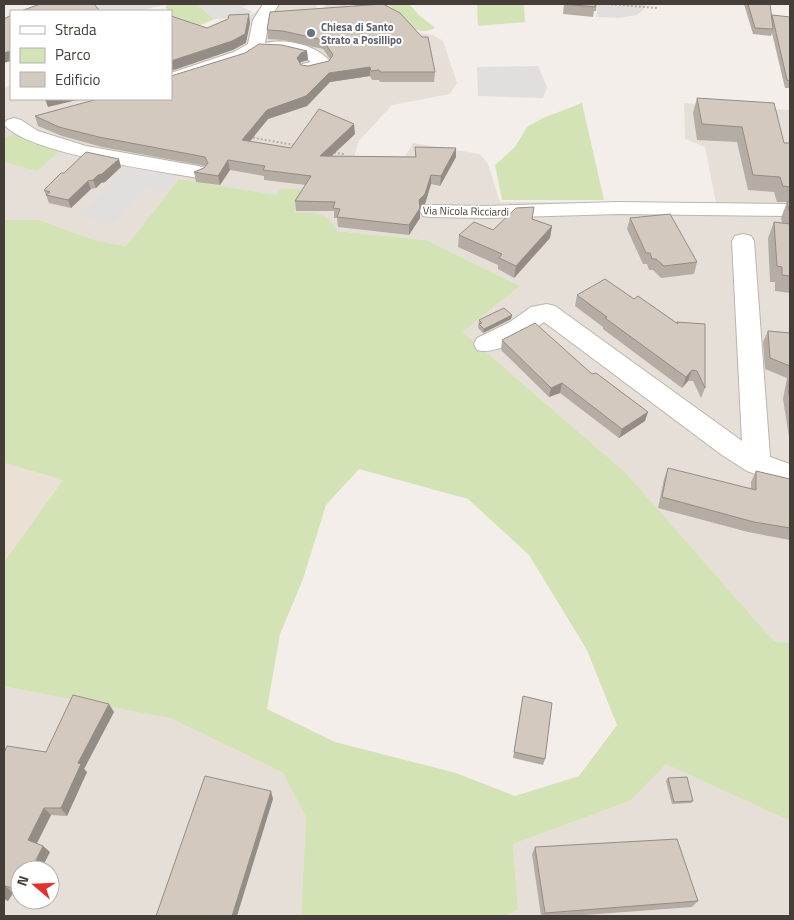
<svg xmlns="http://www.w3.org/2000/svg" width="794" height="920" viewBox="0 0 794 920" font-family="'Titillium Web',sans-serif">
<rect width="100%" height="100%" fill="#f3eee9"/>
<!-- residential -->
<g fill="#e6dfd7" fill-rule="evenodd">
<path d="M 268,4 L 318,4 L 316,7 L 321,12 L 326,4 L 342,4 L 361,10 L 373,4 L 387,4 L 400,19 L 419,33 L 433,35 L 443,41 L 457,83 L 450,94 L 392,105 L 359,141 L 353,160 L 402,161 L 413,143 L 480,154 L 488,164 L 500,202 L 716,203 L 705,147 L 685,139 L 684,103 L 790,110 L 790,643 L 774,641 L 625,472 L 463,332 L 520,286 L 426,240 L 337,231 L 292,213 L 305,190 L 276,196 L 179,179 L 126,246 L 94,240 L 40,220 L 4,220 L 4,89 L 11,84 L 11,99 L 171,99 L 171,20 L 205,33 L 243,20 Z"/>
<path d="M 4,684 L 68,695 L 170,718 L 283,773 L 306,817 L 301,916 L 4,916 ZM 20,870 L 50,870 L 50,900 L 20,900 Z"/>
<path d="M 666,763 L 790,821 L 790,916 L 504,916 L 518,910 L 513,844 L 630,801 Z"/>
</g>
<!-- education -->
<path fill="#eae1d4" d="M 4,463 L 63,480 L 4,562 Z"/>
<!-- green -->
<g fill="#d4e3b5" fill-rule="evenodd">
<path d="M 170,4 L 197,4 L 214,19 L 196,27 L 171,17 L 171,11 L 168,11 L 165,6 Z"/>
<path d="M 389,4 L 409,4 L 419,15 L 435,28 C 416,39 400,18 389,4 Z"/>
<path d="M 477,4 L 524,4 L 525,22 L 478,26 Z"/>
<path d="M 582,103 L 604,200 L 502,200 L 495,165 L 515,147 L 527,127 L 543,118 Z"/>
<path d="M 14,134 L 62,149 L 37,171 L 4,162 L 4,138 Z"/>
<path d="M 179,179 L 276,195 L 281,188 L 306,190 L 293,213 C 313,213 326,210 337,231 L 426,240 L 520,286 L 463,332 L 625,472 L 774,641 L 790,643 L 790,821 L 666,764 L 630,801 L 513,844 L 518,910 L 504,916 L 301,916 L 306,817 L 283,773 L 170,718 L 4,686 L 4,562 L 63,480 L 4,463 L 4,220 L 40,220 L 94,240 L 126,246 ZM 359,469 L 468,499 L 529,555 L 587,650 L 617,725 L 579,776 L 515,796 L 456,773 L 335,742 L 267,709 L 280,634 L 303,579 L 326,505 Z"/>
</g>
<!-- parking -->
<g fill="#e1dfdd">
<path d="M 94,4 L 168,4 L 138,11 L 93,11 L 96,5 Z"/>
<path d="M 197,4 L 251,4 L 242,7 L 253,12 L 244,18 L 214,19 Z"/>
<path d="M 598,4 L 645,4 L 643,10 L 637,15 L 619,18 L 596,17 Z"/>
<path d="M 538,66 L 547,87 L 543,98 L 478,96 L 477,67 Z"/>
<path d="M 126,167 L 179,175 L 166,190 L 146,187 L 113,223 L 80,215 Z"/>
</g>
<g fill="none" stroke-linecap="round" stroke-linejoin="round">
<defs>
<g id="minor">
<path d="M 263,4 L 279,4 L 269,20 L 265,43 C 287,38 319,45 332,64 L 329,68 L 308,73 L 302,72 L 299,68 L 302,64 L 311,62 C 294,49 275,57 263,49 L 246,60 L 171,84 L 171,73 L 234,52 L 248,44 L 253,20 Z"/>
<path d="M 14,118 L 21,120 L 38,131 L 86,146 L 198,166 L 205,168 L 208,172 L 205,176 L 198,178 C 160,171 24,153 4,124 L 7,120 Z"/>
<path d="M 618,202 L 790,204 L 790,216 L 618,214 L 484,218 L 431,217 L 423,216 L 420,211 L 423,206 L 431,205 L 484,206 Z"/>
<path d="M 743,234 L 751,236 L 754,241 L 770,457 L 790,464 L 790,486 L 747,471 L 722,455 L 544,322 C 528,334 497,356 477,350 L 474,344 L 477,338 L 510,322 L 531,307 L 547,304 L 555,306 L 742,441 L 732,241 L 735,236 Z"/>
</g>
</defs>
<!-- minor casing -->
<use href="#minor" stroke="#bdb5ac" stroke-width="2"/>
<!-- path -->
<g stroke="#bdaf9f" stroke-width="2" stroke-dasharray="2 2" stroke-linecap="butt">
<path d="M 607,4 L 657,8"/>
<path d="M 249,137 L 294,145"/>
<path d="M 330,152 L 343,154 L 342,160"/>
</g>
<!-- minor -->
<use href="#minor" fill="#fff" fill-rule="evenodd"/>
</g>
<!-- wall -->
<g fill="#b5ada4">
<path d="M 346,4 L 360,4 L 360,6 L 435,72 L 434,82 L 380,82 L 379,80 L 372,80 L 370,76 L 330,82 L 307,106 L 268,119 L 250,141 L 291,148 L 355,134 L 331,156 L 415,157 L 415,147 L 456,157 L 440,186 L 431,184 L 425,204 L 420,208 L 420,218 L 409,235 L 338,227 L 337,218 L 334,218 L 334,211 L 296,211 L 295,201 L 306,185 L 264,180 L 264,176 L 230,170 L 220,185 L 196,182 L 194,172 L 204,168 L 205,166 L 102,147 L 62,136 L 38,126 L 35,116 L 307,51 L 308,60 L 301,62 L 300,64 L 301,65 L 308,66 L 329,61 L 330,59 L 323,49 L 283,40 L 268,39 L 267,30 L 358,6 Z"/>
<path d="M 564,4 L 597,4 L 596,11 L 594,11 L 593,17 L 563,14 Z"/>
<path d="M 744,4 L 770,4 L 772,17 L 790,17 L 790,88 L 785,88 L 772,33 L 771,36 L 753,34 Z"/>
<path d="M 697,98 L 784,143 L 790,143 L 790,293 L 775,291 L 775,282 L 770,282 L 768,238 L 774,222 L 782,223 L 781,218 L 787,202 L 777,202 L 774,192 L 748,190 L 737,142 L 697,140 L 693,113 Z"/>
<path d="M 121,167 L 105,182 L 101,183 L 96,188 L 91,189 L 71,208 L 49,203 L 44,190 L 64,173 Z"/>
<path d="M 630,218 L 697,262 L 694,274 L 661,278 L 653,270 L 649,270 L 647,264 L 643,264 L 627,229 Z"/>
<path d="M 532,219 L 552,226 L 550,238 L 514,278 L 498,269 L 498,265 L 458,247 L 459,235 L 493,230 Z"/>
<path d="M 577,295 L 634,299 L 677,323 L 677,322 L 705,388 L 701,398 L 693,381 L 688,381 L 682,388 L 603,329 L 603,327 L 575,306 Z"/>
<path d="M 512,315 L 511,319 L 483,333 L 478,328 L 479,320 Z"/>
<path d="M 768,331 L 790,333 L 790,443 L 783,399 L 787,378 L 765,369 L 763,342 Z"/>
<path d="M 502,340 L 592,374 L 645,421 L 619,438 L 560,393 L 549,397 L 501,350 Z"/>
<path d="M 668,468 L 751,489 L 751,482 L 756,471 L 790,479 L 790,540 L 748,532 L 658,508 L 664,479 Z"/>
<path d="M 523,696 L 545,759 L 543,765 L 513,758 Z"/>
<path d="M 114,712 L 84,769 L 87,772 L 67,816 L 51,815 L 37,843 L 50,852 L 20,870 L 20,894 L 13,893 L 8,901 L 4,900 L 4,753 L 46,752 Z"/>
<path d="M 668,778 L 693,801 L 691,803 L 672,804 L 666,781 Z"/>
<path d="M 535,847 L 698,901 L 692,907 L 571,916 L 541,916 L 532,854 Z"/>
</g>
<!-- shaded-wall -->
<g fill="#948d86">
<path d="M 249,14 L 250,23 L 246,43 L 233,50 L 171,71 L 171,61 Z"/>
<path d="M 11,51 L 11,61 L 4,63 L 4,53 Z"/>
<path d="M 307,51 L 308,60 L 301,62 L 298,67 L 297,58 L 301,53 Z"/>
<path d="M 370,67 L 370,76 L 330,82 L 307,106 L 268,119 L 243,150 L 242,140 L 267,110 L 329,73 Z"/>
<path d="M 45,99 L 81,99 L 48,107 Z"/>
<path d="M 354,124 L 355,134 L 321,166 L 320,156 Z"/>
<path d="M 456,148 L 456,157 L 440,186 L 441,176 Z"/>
<path d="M 119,159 L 121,167 L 105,182 L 101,183 L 96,188 L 93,180 L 98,175 Z"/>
<path d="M 228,160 L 230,170 L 220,185 L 218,176 Z"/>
<path d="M 431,175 L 431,184 L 425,204 L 418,210 L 419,200 Z"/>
<path d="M 88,181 L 91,189 L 71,208 L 68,200 Z"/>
<path d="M 420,208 L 420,218 L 409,235 L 409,225 Z"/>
<path d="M 552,226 L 550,238 L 514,278 L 516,266 Z"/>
<path d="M 512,315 L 511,319 L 483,333 L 484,329 Z"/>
<path d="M 692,370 L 688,381 L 682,388 L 686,377 Z"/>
<path d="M 562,383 L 560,393 L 549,397 L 551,388 Z"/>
<path d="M 648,412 L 645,421 L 619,438 L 622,429 Z"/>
<path d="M 109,704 L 114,712 L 84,769 L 87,772 L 67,816 L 61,808 L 78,763 Z"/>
<path d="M 271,791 L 273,799 L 237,916 L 232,916 Z"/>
<path d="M 44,808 L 51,815 L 35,847 L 28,840 Z"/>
<path d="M 43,846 L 50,852 L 41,870 L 31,870 Z"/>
<path d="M 5,886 L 13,893 L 8,901 L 4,898 L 4,889 Z"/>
</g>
<!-- building -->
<g fill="#d3c9bf" stroke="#948d86">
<path d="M 40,4 L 94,4 L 100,11 L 21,11 Z"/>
<path d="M 383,4 L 400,13 L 422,37 L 428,37 L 435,72 L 380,72 L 379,70 L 371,71 L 370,67 L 329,73 L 306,96 L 267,110 L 242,140 L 291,148 L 319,109 L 354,124 L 320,156 L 416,157 L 415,147 L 456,148 L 441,176 L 431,175 L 425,194 L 419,200 L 420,208 L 409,225 L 337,217 L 340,209 L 333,208 L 335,202 L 295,201 L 311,176 L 263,170 L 265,166 L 228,160 L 218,176 L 194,172 L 204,168 L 208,163 L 205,157 L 99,137 L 59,127 L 35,116 L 98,99 L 171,99 L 171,76 L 245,53 L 259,44 L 282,45 L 307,51 L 301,53 L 297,58 L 301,65 L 308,66 L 329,61 L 333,55 L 323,40 L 283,31 L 267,30 L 270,12 Z"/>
<path d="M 564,4 L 595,4 L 595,7 Z"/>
<path d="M 748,4 L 770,4 L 773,29 L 755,28 Z"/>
<path d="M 249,14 L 245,34 L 232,41 L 171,61 L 171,16 L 207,28 L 228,19 L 229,15 Z"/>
<path d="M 11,15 L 11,51 L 4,53 L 4,19 Z"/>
<path d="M 772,15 L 790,17 L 790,81 L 787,80 Z"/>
<path d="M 697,98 L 774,103 L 784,143 L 790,143 L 790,187 L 783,186 L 780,177 L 753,175 L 742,127 L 702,124 Z"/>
<path d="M 86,152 L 119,159 L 102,174 L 98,175 L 93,180 L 88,181 L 68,200 L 46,195 L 50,192 L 44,190 L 61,173 L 64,173 Z"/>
<path d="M 787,202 L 790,202 L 790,214 Z"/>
<path d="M 534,207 L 532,219 L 552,226 L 516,266 L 499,258 L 502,254 L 459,235 L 474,222 L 493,230 L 516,208 Z"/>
<path d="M 670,214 L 697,262 L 664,266 L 656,259 L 652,259 L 650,253 L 646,253 L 630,218 Z"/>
<path d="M 774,222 L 790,224 L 790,276 L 782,275 L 782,267 L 777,266 Z"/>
<path d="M 605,279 L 634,299 L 638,296 L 678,324 L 677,322 L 705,324 L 705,388 L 697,371 L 692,370 L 686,377 L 605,318 L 607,317 L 577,295 Z"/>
<path d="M 504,308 L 512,315 L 484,329 L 479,324 L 482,323 L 479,320 Z"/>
<path d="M 535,323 L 592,374 L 596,373 L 648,412 L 622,429 L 562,383 L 551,388 L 502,340 Z"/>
<path d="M 768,331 L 790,333 L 790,366 L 770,358 Z"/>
<path d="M 790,377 L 790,400 L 788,388 Z"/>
<path d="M 668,468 L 756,490 L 756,471 L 790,479 L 790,528 L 754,522 L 662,497 Z"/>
<path d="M 73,695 L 109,704 L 78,763 L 81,764 L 61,808 L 44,808 L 28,840 L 43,846 L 31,870 L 20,870 L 20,890 L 5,886 L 4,889 L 4,753 L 7,746 L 46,752 Z"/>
<path d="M 523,696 L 552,703 L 545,759 L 514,752 Z"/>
<path d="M 205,776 L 271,791 L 232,916 L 156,916 Z"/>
<path d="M 687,777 L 693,801 L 674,802 L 668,778 Z"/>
<path d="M 677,839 L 698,901 L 545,913 L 535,847 Z"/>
</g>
<!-- markers -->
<circle fill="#6b7280" stroke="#fff" stroke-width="2" cx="311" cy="33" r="5"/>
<g text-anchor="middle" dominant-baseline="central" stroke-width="4" stroke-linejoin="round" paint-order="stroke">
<!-- far-worship labels -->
<g font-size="11" font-weight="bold" fill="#5b616d" stroke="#fff" text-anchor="start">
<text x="321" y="27">Chiesa di Santo<tspan x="321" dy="13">Strato a Posillipo</tspan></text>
</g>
<!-- far-street labels -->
<g font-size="11" fill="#453e38" stroke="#fff">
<text transform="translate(466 211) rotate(1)">Via Nicola Ricciardi</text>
</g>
</g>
<!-- border -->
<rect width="794" height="920" fill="none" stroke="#453e38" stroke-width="10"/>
<!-- legend -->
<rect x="10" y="10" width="162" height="90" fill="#ffffff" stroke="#b5b2af"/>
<rect x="20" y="26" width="25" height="8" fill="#ffffff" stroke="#b5b2af"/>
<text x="55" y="35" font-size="15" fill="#453e38">Strada</text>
<rect x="20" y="48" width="25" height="15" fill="#d4e3b5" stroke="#b5b2af"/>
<text x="55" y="60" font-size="15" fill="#453e38">Parco</text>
<rect x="20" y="72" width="25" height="15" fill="#d3c9bf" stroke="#b5b2af"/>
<text x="55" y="85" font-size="15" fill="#453e38">Edificio</text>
<!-- north arrow -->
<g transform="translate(35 885) rotate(289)"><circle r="24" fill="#ffffff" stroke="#b5b2af"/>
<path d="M0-4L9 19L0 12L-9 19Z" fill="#e4312e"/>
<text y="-8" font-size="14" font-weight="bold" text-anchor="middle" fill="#453e38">N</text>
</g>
</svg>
